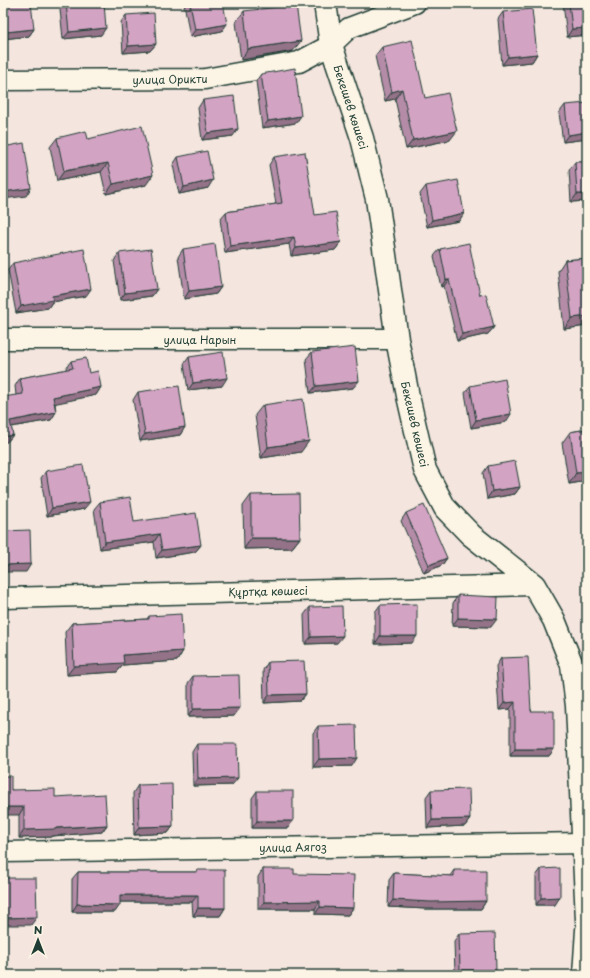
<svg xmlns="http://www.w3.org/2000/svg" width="590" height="978" viewBox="0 0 590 978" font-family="'Playpen Sans',sans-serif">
<rect width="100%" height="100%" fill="#f4e5de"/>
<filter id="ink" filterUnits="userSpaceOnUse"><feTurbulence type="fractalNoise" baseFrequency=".025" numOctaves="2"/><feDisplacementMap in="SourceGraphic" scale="8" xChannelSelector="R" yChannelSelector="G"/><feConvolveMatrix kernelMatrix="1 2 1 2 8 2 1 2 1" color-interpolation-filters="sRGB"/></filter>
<g filter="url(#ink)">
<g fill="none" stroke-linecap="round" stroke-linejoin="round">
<defs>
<g id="minor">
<path d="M 3,80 L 205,79 L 299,62 L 331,45 L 349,28 L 415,3"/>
<path d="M 3,339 L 397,339"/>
<path d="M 3,598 L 534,585"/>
<path d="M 3,852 L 584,843"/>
</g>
<g id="major">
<path d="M 325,3 L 331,45 L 362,138 L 377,199 L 397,339 L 408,396 L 425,470 L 445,508 L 471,535 L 534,585 L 554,620 L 572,665 L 577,706 L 587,920"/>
<path d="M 584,975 L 587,930"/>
</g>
</defs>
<!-- minor casing -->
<use href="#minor" stroke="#1f3d34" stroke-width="23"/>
<!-- major casing -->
<use href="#major" stroke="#1f3d34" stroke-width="25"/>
<!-- minor -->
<use href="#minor" stroke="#fcf5e5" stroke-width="20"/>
<!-- major -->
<use href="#major" stroke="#fcf5e5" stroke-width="22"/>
</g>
<!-- wall -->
<g fill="#b58ca8" stroke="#1f3d34">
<path d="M 3,3 L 34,29 L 29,36 L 3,39 Z"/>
<path d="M 65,3 L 104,3 L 101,35 L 63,39 L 60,9 Z"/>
<path d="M 184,3 L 223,3 L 222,31 L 190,37 Z"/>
<path d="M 563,3 L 587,3 L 587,35 L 567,37 Z"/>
<path d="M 244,11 L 293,51 L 241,60 L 236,22 Z"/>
<path d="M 503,12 L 537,54 L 532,62 L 502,65 L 498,19 Z"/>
<path d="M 126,15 L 156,44 L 150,51 L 123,53 L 121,22 Z"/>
<path d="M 382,47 L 425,98 L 450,140 L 406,149 L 395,99 L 385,101 L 375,56 Z"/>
<path d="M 261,74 L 296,123 L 262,128 L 256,81 Z"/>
<path d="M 203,100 L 233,136 L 202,140 L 198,108 Z"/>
<path d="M 565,105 L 587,139 L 563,142 L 559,113 Z"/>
<path d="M 57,138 L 88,139 L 146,185 L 106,194 L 101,172 L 57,181 L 50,147 Z"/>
<path d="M 178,157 L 208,188 L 179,194 L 173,165 Z"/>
<path d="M 274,157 L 315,215 L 341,242 L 335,250 L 291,256 L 289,244 L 225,253 L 220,219 L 226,212 L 276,204 L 269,165 Z"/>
<path d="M 575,162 L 587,162 L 587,201 L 571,202 L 569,170 Z"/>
<path d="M 426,186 L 464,213 L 459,221 L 427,227 L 420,194 Z"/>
<path d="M 183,249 L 221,287 L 216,294 L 184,299 L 178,257 Z"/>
<path d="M 440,249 L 480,295 L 494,327 L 488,334 L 457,341 L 444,286 L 441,287 L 434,256 Z"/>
<path d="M 119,253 L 157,289 L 152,296 L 120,300 L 114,261 Z"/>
<path d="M 587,258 L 587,326 L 564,329 L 558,271 L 565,260 Z"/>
<path d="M 13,263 L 86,296 L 52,302 L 48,308 L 16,313 L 8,270 Z"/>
<path d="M 312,352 L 353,388 L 310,393 L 306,359 Z"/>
<path d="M 189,357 L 222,386 L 188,390 L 184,364 Z"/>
<path d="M 71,361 L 89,373 L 101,387 L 96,395 L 55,403 L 56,412 L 51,420 L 11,427 L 13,435 L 7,442 L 16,395 L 15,386 L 20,378 L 66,370 L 66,368 Z"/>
<path d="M 470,386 L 506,422 L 471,428 L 465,393 Z"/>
<path d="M 138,392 L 185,427 L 180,435 L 140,441 L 133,400 Z"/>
<path d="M 263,405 L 301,452 L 261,458 L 255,415 Z"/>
<path d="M 587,429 L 587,481 L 569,484 L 562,443 L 570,432 Z"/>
<path d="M 488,466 L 520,487 L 515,494 L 487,499 L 483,473 Z"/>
<path d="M 46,471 L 84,509 L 47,516 L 41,478 Z"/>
<path d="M 251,495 L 300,538 L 292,548 L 244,549 L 243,506 Z"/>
<path d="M 100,502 L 134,522 L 201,545 L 195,552 L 156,558 L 154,542 L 100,549 L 94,509 Z"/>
<path d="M 406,513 L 447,558 L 442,565 L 424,573 L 401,521 Z"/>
<path d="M 458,595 L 491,627 L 452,626 L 453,603 Z"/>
<path d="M 380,605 L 412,643 L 375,644 L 375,612 Z"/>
<path d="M 310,607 L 337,643 L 305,644 L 304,615 Z"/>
<path d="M 149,616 L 183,651 L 177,661 L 123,665 L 117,672 L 67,675 L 65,632 L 72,623 L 147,619 Z"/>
<path d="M 501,658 L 554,749 L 549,756 L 510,756 L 510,709 L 499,710 L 496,666 Z"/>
<path d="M 268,662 L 306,694 L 300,701 L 264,703 L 263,670 Z"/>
<path d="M 193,676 L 234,716 L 188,717 L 188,683 Z"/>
<path d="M 318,726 L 352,766 L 313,767 L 313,733 Z"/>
<path d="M 197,744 L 232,785 L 193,786 L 192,752 Z"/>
<path d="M 138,785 L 173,826 L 168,833 L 134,835 L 133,793 Z"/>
<path d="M 11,790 L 55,797 L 107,825 L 102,832 L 52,836 L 51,837 L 19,838 L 19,815 Z"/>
<path d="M 431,790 L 470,819 L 465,826 L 427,828 L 426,797 Z"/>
<path d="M 257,791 L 288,828 L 252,828 L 252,798 Z"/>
<path d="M 263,869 L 294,874 L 353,908 L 348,915 L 315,914 L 315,909 L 258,909 L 258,877 Z"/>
<path d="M 541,869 L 555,905 L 536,905 L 536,876 Z"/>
<path d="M 197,870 L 225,908 L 220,916 L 193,916 L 192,902 L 120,902 L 115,912 L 72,912 L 72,879 L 78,872 L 196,872 Z"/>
<path d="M 454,870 L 486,901 L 481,909 L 426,909 L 388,907 L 389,880 L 394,873 L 450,876 Z"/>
<path d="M 459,934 L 492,975 L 455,975 L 454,941 Z"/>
</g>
<!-- shaded-wall -->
<g fill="#947288" stroke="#1f3d34">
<path d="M 227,24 L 222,31 L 190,37 L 195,30 Z"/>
<path d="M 106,28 L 101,35 L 63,39 L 69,32 Z"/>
<path d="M 587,28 L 587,35 L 567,37 L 572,29 Z"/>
<path d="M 34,29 L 29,36 L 3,39 L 3,36 L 6,32 Z"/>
<path d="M 301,41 L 293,51 L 241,60 L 248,49 Z"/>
<path d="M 156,44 L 150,51 L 123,53 L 128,46 Z"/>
<path d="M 537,54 L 532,62 L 502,65 L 508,57 Z"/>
<path d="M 402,89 L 395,99 L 385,101 L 392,92 Z"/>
<path d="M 301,116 L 296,123 L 262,128 L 268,121 Z"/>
<path d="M 238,129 L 233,136 L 202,140 L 208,133 Z"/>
<path d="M 457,131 L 450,140 L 406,149 L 413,140 Z"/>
<path d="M 587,132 L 587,139 L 563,142 L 568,135 Z"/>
<path d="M 108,163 L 101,172 L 57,181 L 64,171 Z"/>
<path d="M 153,175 L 146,185 L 106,194 L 113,184 Z"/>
<path d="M 213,180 L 208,188 L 179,194 L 184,187 Z"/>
<path d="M 31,188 L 26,196 L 3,199 L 3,192 Z"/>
<path d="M 577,194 L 587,194 L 587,201 L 571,202 Z"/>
<path d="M 464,213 L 459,221 L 427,227 L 432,220 Z"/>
<path d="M 294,237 L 289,244 L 225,253 L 230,246 Z"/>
<path d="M 341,242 L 335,250 L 291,256 L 296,248 Z"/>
<path d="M 446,279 L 449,279 L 444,286 L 441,287 Z"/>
<path d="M 221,287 L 216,294 L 184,299 L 189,291 Z"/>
<path d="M 91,289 L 86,296 L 52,302 L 48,308 L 16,313 L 21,306 L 52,296 Z"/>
<path d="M 157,289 L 152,296 L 120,300 L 125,293 Z"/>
<path d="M 587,316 L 587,326 L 564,329 L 572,318 Z"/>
<path d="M 494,327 L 488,334 L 457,341 L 462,334 Z"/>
<path d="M 227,378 L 222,386 L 188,390 L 193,383 Z"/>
<path d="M 359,381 L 353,388 L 310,393 L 316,386 Z"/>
<path d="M 101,387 L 96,395 L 48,405 L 53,397 Z"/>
<path d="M 56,412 L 51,420 L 5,428 L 10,421 Z"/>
<path d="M 511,414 L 506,422 L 471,428 L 476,420 Z"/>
<path d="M 185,427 L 180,435 L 140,441 L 145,434 Z"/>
<path d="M 13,435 L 7,442 L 3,443 L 3,437 Z"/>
<path d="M 309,441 L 301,452 L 261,458 L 268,447 Z"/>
<path d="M 587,472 L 587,481 L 569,484 L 576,473 Z"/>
<path d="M 520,487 L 515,494 L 487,499 L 492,491 Z"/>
<path d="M 90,502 L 84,509 L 47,516 L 52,508 Z"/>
<path d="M 159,534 L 154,542 L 100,549 L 105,542 Z"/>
<path d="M 251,538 L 300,538 L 292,548 L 244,549 Z"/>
<path d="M 201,545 L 195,552 L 156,558 L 162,550 Z"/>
<path d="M 447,558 L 442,565 L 424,573 L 429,565 Z"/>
<path d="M 31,564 L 26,572 L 3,572 L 3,565 Z"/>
<path d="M 458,618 L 497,619 L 491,627 L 452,626 Z"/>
<path d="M 343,636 L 337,643 L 305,644 L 311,637 Z"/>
<path d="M 380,636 L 417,636 L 412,643 L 375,644 Z"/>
<path d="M 183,651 L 177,661 L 123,665 L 117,672 L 67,675 L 74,666 L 123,655 Z"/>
<path d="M 306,694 L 300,701 L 264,703 L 269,695 Z"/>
<path d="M 515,702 L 510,709 L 499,710 L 504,703 Z"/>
<path d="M 240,708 L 234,716 L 188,717 L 193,709 Z"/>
<path d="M 515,749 L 554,749 L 549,756 L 510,756 Z"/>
<path d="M 357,758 L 352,766 L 313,767 L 319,759 Z"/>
<path d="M 238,778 L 232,785 L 193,786 L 198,779 Z"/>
<path d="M 3,807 L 24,807 L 19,815 L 3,815 Z"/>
<path d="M 470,819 L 465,826 L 427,828 L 432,820 Z"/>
<path d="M 257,821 L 293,821 L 288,828 L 252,828 Z"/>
<path d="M 107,825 L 102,832 L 52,836 L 51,837 L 19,838 L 24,830 Z"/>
<path d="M 173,826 L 168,833 L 134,835 L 139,827 Z"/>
<path d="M 120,895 L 198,895 L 192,902 L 115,902 Z"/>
<path d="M 560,897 L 555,905 L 536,905 L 541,898 Z"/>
<path d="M 393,900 L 486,901 L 481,909 L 426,909 L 388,907 Z"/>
<path d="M 320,901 L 315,909 L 258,909 L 264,902 Z"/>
<path d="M 77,904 L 120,905 L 115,912 L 72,912 Z"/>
<path d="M 320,907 L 353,908 L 348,915 L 315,914 Z"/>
<path d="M 198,908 L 225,908 L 220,916 L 193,916 Z"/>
<path d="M 37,917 L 31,925 L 3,925 L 3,918 Z"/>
<path d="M 460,970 L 496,970 L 492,975 L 456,975 Z"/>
</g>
<!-- building -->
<g fill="#d3a3c3" stroke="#1f3d34">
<path d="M 3,3 L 31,3 L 34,29 L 6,32 L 5,28 L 3,28 Z"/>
<path d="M 66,3 L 104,3 L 106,28 L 69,32 Z"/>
<path d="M 190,3 L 223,3 L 227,24 L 195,30 Z"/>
<path d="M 569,3 L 587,3 L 587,28 L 572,29 Z"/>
<path d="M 296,5 L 301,41 L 248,49 L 244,11 Z"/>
<path d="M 532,9 L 537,54 L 508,57 L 503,12 Z"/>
<path d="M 154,13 L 156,44 L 128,46 L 126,15 Z"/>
<path d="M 412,40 L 425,98 L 448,93 L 457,131 L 413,140 L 402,89 L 392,92 L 382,47 Z"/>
<path d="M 295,68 L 301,116 L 268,121 L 261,74 Z"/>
<path d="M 234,96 L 238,129 L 208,133 L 203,100 Z"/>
<path d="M 587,103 L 587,132 L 568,135 L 565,105 Z"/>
<path d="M 142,126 L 153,175 L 113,184 L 108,163 L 64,171 L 57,138 L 86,131 L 88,139 Z"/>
<path d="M 24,143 L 31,188 L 3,192 L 3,147 Z"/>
<path d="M 207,151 L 213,180 L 184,187 L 178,157 Z"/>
<path d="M 305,152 L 315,215 L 336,212 L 341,242 L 296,248 L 294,237 L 230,246 L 226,212 L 282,203 L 274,157 Z"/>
<path d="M 575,162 L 587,162 L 587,194 L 577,194 Z"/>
<path d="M 458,180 L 464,213 L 432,220 L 426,186 Z"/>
<path d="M 469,243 L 480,295 L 486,294 L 494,327 L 462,334 L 449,279 L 446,279 L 440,249 Z"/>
<path d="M 215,244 L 221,287 L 189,291 L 183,249 Z"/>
<path d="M 84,249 L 91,289 L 52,296 L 53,300 L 21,306 L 13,263 Z"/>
<path d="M 151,249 L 157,289 L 125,293 L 119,253 Z"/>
<path d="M 587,258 L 587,316 L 572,318 L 565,260 Z"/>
<path d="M 355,347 L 359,381 L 316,386 L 312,352 Z"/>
<path d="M 223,352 L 227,378 L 193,383 L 189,357 Z"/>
<path d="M 86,358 L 89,373 L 98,371 L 101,387 L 53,397 L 56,412 L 10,421 L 13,435 L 3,437 L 3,397 L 23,394 L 20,378 L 73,368 L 71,361 Z"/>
<path d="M 505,379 L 511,414 L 476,420 L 470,386 Z"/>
<path d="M 179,386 L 185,427 L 145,434 L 138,392 Z"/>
<path d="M 303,399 L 309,441 L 268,447 L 263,405 Z"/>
<path d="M 587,429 L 587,472 L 576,473 L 570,432 Z"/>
<path d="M 515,461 L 520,487 L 492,491 L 488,466 Z"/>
<path d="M 83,465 L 90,502 L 52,508 L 46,471 Z"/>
<path d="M 299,494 L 300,538 L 251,538 L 251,495 Z"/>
<path d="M 130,497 L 134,522 L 196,513 L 201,545 L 162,550 L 159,534 L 105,542 L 100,502 Z"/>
<path d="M 424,505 L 447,558 L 429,565 L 406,513 Z"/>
<path d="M 30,530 L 31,564 L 3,565 L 3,531 Z"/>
<path d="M 458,595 L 498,597 L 497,619 L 458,618 Z"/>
<path d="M 417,604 L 417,636 L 380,636 L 380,605 Z"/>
<path d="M 342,606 L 343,636 L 311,637 L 310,607 Z"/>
<path d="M 181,614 L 183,651 L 123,655 L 124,663 L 74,666 L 72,623 L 149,619 L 149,616 Z"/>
<path d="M 528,657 L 531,711 L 554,711 L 554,749 L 515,749 L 515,702 L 504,703 L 501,658 Z"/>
<path d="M 304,661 L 306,694 L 269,695 L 268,662 Z"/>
<path d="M 239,675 L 240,708 L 193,709 L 193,676 Z"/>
<path d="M 356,725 L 357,758 L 319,759 L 318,726 Z"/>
<path d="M 197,744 L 237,744 L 238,778 L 198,779 Z"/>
<path d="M 3,776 L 11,776 L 11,790 L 55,789 L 55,797 L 105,794 L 107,825 L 56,828 L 56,829 L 24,830 L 24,807 L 3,807 Z"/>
<path d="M 172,784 L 173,826 L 139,827 L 138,785 Z"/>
<path d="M 469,789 L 470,819 L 432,820 L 431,790 Z"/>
<rect x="257" y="791" width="36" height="30"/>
<path d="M 560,868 L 560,897 L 541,898 L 541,869 Z"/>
<path d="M 263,869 L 294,869 L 294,874 L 354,875 L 353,908 L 320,907 L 320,901 L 264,902 Z"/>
<path d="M 197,870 L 225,870 L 225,908 L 198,908 L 198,895 L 120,895 L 120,905 L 77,904 L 78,872 L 197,872 Z"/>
<path d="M 454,870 L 486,870 L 486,901 L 431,902 L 393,900 L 394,873 L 454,876 Z"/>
<path d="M 3,878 L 36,878 L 37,917 L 3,918 Z"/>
<path d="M 495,933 L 496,970 L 460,970 L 459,934 Z"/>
</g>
</g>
<g text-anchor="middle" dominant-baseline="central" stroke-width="3.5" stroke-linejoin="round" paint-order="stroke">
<!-- street labels -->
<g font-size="11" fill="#1f3d34" stroke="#fcf5e5">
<text transform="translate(170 79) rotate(-1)">улица Орикти</text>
<text transform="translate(351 107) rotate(72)">Бекешев көшесі</text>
<text x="200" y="339">улица Нарын</text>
<text transform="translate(415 424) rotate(77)">Бекешев көшесі</text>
<text transform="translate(268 591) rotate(-1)">Құртқа көшесі</text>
<text transform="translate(293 847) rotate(-1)">улица Аягоз</text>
</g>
</g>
<!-- margin -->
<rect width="590" height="978" fill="none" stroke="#fcf5e5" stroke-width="16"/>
<rect x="8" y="8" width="574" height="962" fill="none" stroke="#1f3d34" stroke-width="1.5" filter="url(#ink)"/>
<!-- north arrow -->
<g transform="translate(38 940)" stroke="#fcf5e5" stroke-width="3" paint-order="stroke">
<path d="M0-3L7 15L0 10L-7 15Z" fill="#1f3d34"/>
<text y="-6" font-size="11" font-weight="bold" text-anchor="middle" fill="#1f3d34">N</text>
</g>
</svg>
